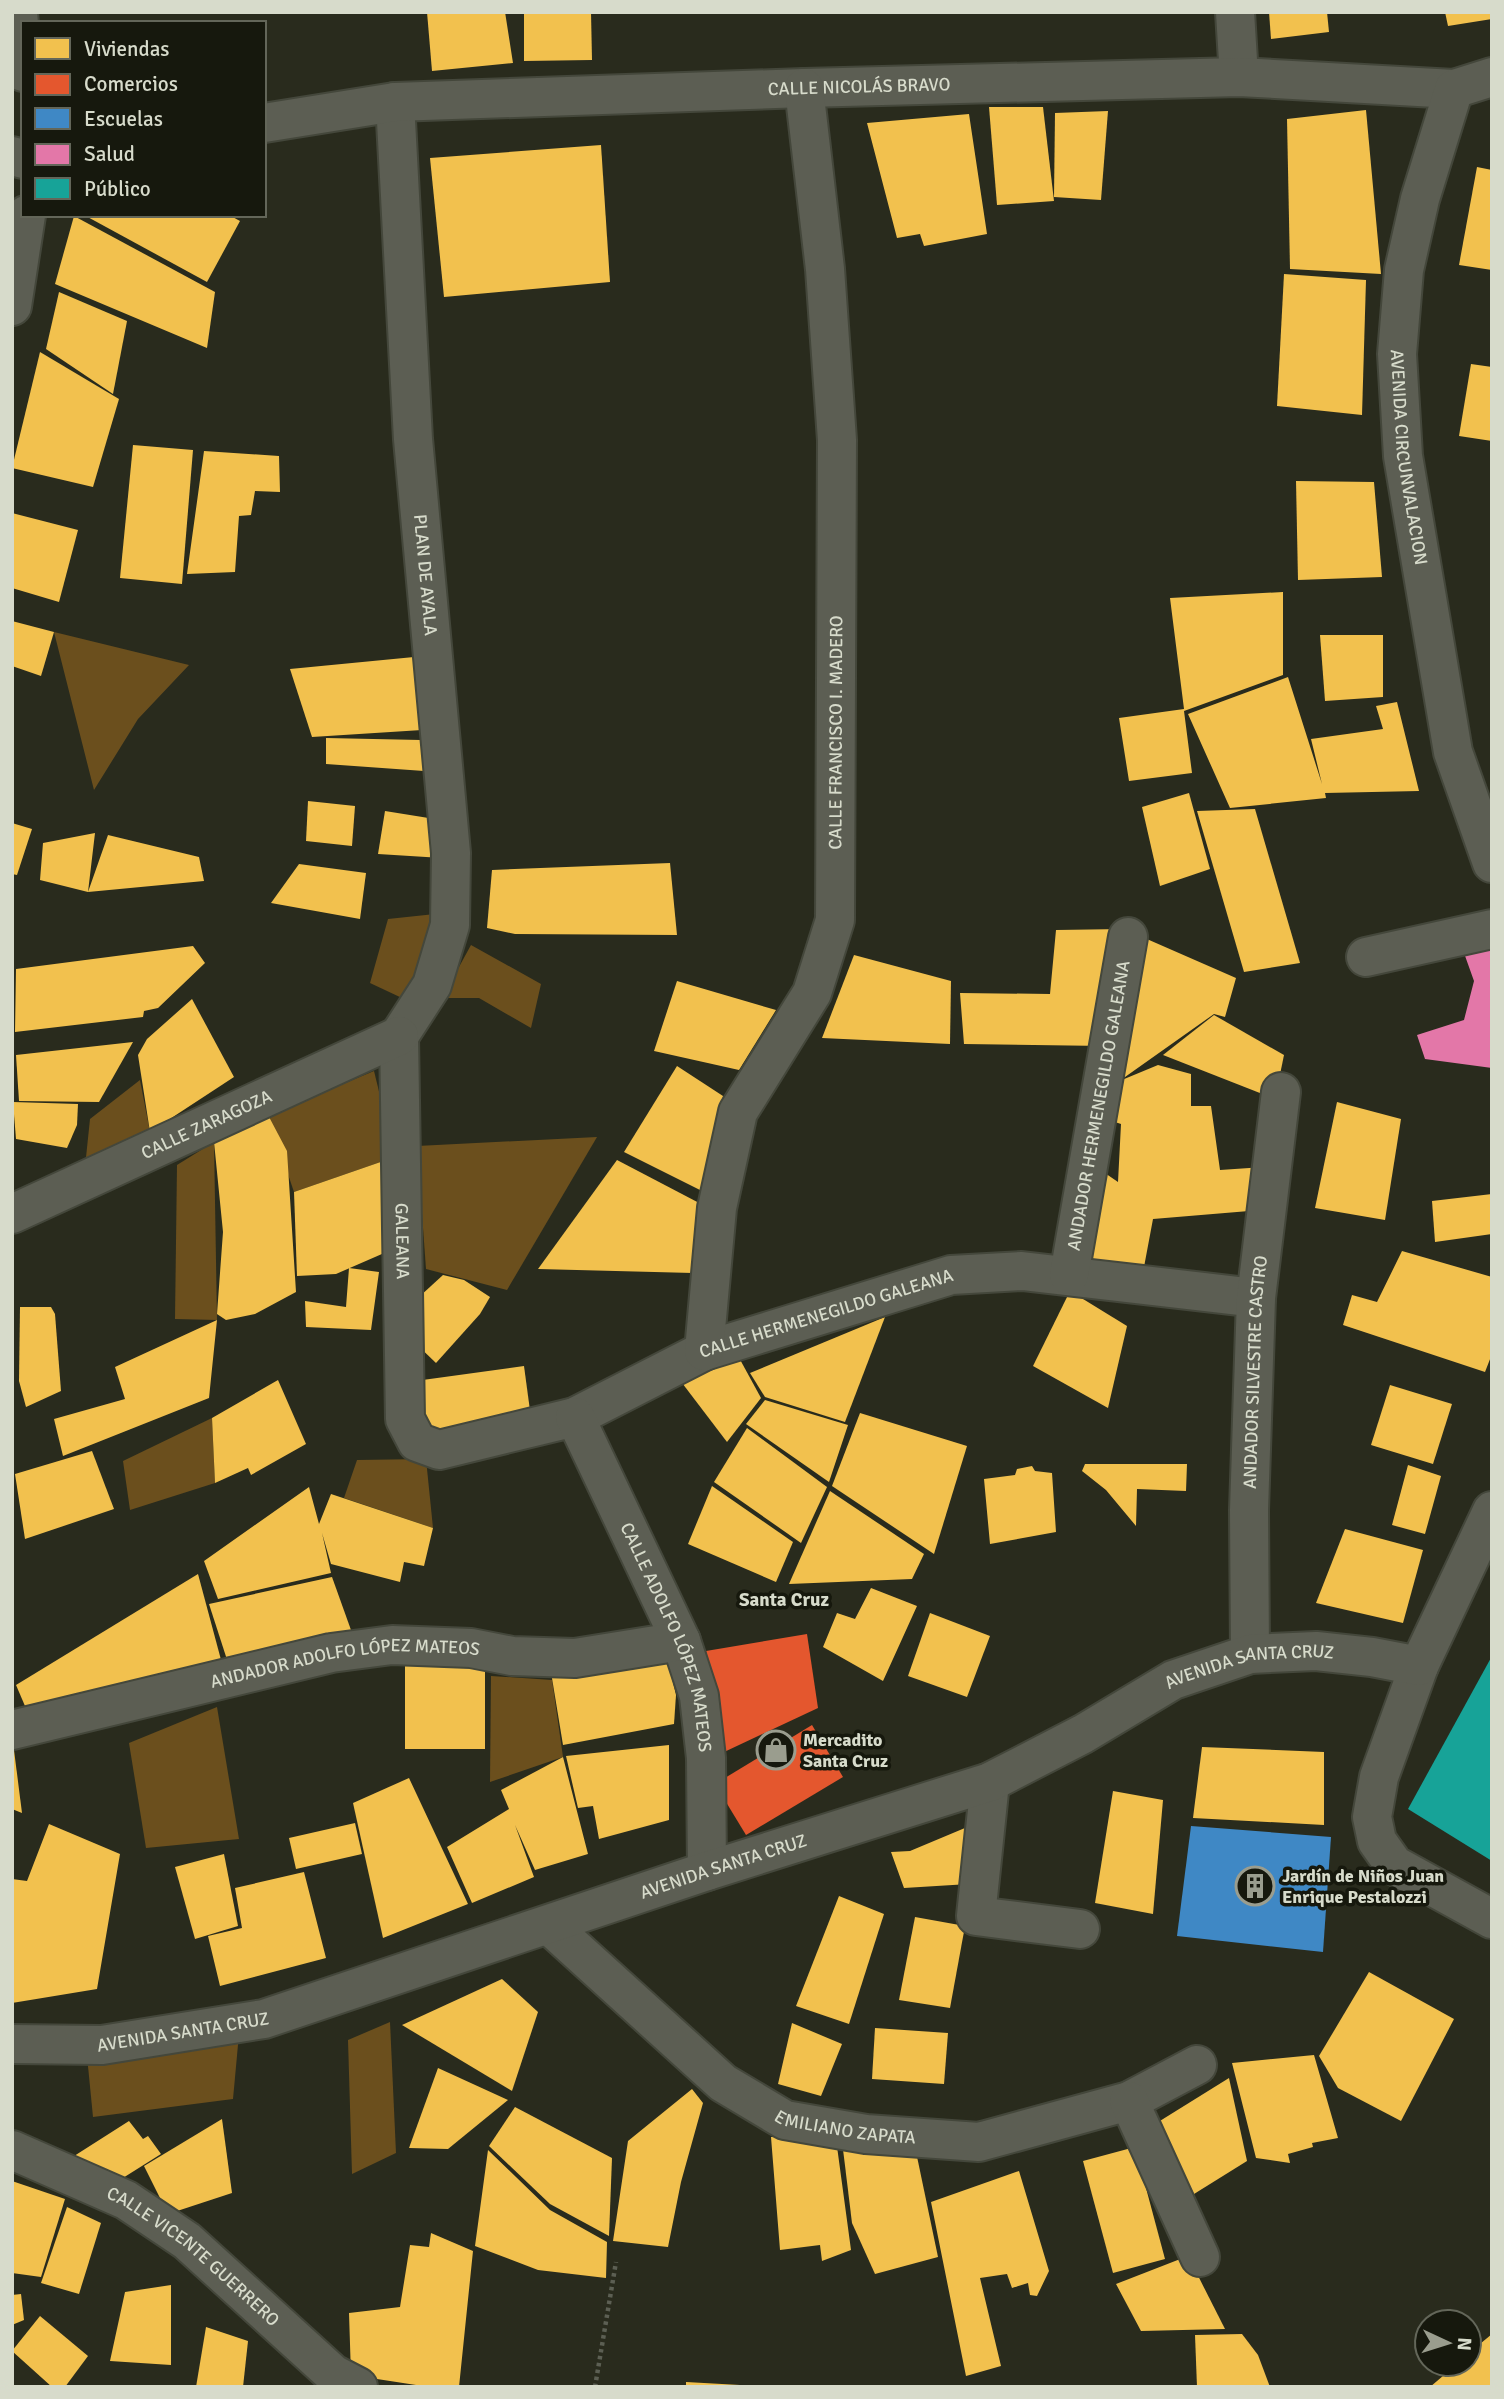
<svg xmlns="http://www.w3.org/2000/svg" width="1504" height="2399" viewBox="0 0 1504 2399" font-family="Signika,sans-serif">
<rect width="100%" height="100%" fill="#292b1d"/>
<!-- forest -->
<g fill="#6b4f1d">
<path d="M 54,632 L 189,665 L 138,719 L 94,790 Z"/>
<path d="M 435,914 L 419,1006 L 370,983 L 388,919 Z"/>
<path d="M 471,945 L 541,984 L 531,1028 L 479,998 L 442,998 Z"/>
<path d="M 374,1071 L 395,1157 L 294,1192 L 268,1115 Z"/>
<path d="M 140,1080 L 150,1132 L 85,1167 L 90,1119 Z"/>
<path d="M 597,1137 L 507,1290 L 426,1269 L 417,1146 Z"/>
<path d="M 214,1142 L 217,1320 L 175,1319 L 177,1165 Z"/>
<path d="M 212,1418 L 215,1483 L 130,1510 L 123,1461 Z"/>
<path d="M 426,1459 L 433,1528 L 344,1498 L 357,1460 Z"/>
<path d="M 491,1676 L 552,1680 L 563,1757 L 490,1782 Z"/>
<path d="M 217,1707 L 239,1839 L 146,1848 L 129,1743 Z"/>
<path d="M 390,2022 L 396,2153 L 352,2174 L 348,2040 Z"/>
<path d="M 239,2034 L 233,2099 L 93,2117 L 87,2056 Z"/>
</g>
<!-- homes -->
<g fill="#f2c14e">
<path d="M 427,12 L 505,12 L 513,63 L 432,71 Z"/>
<path d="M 524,12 L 591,12 L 592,60 L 524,61 Z"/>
<path d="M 1269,12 L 1327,12 L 1329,32 L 1271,39 Z"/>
<path d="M 1445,12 L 1492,12 L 1492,19 L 1448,26 Z"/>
<path d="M 989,107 L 1043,107 L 1054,201 L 997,205 Z"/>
<path d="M 1366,110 L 1381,274 L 1290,269 L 1287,119 Z"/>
<path d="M 1108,111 L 1101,200 L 1054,197 L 1055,113 Z"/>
<path d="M 969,114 L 987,234 L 924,246 L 920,234 L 897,238 L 867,123 Z"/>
<path d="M 601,145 L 610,282 L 444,297 L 430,158 Z"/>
<path d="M 1477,167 L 1492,170 L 1492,270 L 1459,265 Z"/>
<path d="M 84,215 L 229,215 L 240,221 L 207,282 Z"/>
<path d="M 74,216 L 215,292 L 207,348 L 55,284 Z"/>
<path d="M 1284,274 L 1366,280 L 1362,415 L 1277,406 Z"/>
<path d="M 59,292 L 127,321 L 113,394 L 46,349 Z"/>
<path d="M 40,352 L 119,399 L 93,487 L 12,468 Z"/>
<path d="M 1471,364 L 1492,367 L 1492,441 L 1459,436 Z"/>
<path d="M 133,445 L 193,450 L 182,584 L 120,578 Z"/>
<path d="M 204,451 L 279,456 L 280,492 L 255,491 L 251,515 L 239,516 L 235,572 L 187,574 Z"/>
<path d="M 1296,481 L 1374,482 L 1382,577 L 1298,580 Z"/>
<path d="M 12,513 L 78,530 L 59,602 L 12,588 Z"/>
<path d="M 1283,592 L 1283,675 L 1184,711 L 1192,773 L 1129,781 L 1119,718 L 1184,709 L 1170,598 Z"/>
<path d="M 12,621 L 54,632 L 41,676 L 12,666 Z"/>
<path d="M 1320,635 L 1383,635 L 1383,697 L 1325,701 Z"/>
<path d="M 414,657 L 422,730 L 312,737 L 290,669 Z"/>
<path d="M 1288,677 L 1322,784 L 1311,739 L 1383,729 L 1376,706 L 1397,702 L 1419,791 L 1325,793 L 1326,798 L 1230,808 L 1188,714 Z"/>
<path d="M 326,738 L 421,740 L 424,771 L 326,764 Z"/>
<path d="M 1189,793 L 1210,869 L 1160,886 L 1142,807 Z"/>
<path d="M 308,801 L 355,806 L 352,846 L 306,841 Z"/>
<path d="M 1255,809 L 1300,963 L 1244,972 L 1197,811 Z"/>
<path d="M 385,811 L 441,820 L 442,858 L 378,854 Z"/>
<path d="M 12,823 L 32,829 L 17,875 L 12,874 Z"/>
<path d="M 95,833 L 88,892 L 108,835 L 199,857 L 204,881 L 88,892 L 40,880 L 43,843 Z"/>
<path d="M 670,863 L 677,935 L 515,934 L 487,928 L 492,870 Z"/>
<path d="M 299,864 L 366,873 L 360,919 L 271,903 Z"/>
<path d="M 1123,929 L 1105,1046 L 964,1044 L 960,993 L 1050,994 L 1056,930 Z"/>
<path d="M 1140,936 L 1236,978 L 1225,1017 L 1214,1014 L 1125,1077 L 1115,1078 Z"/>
<path d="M 193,946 L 205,963 L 158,1008 L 144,1011 L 143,1017 L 15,1032 L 16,969 Z"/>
<path d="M 854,955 L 951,981 L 950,1044 L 822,1038 Z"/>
<path d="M 677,981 L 776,1010 L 739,1070 L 654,1051 Z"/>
<path d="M 192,999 L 234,1077 L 150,1132 L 138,1055 L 147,1039 Z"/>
<path d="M 1214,1015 L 1284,1055 L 1275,1099 L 1163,1055 Z"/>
<path d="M 133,1042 L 99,1102 L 19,1101 L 16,1055 Z"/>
<path d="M 1158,1065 L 1191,1074 L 1191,1106 L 1211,1106 L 1220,1170 L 1264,1167 L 1261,1210 L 1153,1219 L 1141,1283 L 1076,1264 L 1099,1169 L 1118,1182 L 1121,1124 L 1112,1121 L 1117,1082 Z"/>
<path d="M 677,1066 L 723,1096 L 706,1193 L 624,1152 Z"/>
<path d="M 13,1102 L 78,1104 L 77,1125 L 67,1148 L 16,1139 Z"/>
<path d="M 1337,1102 L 1401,1119 L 1385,1220 L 1315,1208 Z"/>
<path d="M 268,1115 L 287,1151 L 296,1292 L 255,1314 L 226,1320 L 217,1314 L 223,1232 L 214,1142 Z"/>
<path d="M 395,1157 L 398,1247 L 336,1274 L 297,1276 L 294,1192 Z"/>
<path d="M 617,1160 L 703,1205 L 693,1273 L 538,1269 Z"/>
<path d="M 1492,1194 L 1492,1234 L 1435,1242 L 1432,1201 Z"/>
<path d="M 1402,1251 L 1492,1277 L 1492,1354 L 1485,1372 L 1343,1325 L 1352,1295 L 1377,1302 Z"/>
<path d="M 349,1268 L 379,1272 L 371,1330 L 306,1327 L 305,1301 L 346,1307 Z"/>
<path d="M 443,1275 L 464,1280 L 490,1297 L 480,1314 L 436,1363 L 410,1338 L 419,1297 Z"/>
<path d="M 1070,1291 L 1127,1326 L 1108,1408 L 1033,1366 Z"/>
<path d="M 20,1307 L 51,1307 L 55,1314 L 61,1391 L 26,1407 L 19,1381 Z"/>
<path d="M 885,1317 L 845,1422 L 765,1397 L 750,1373 Z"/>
<path d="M 217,1320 L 209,1398 L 63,1456 L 54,1419 L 125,1399 L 115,1367 Z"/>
<path d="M 737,1354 L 761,1398 L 727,1442 L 676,1375 Z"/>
<path d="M 524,1366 L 531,1418 L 415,1433 L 408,1382 Z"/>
<path d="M 278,1380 L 306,1444 L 251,1475 L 248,1468 L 215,1483 L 212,1418 Z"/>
<path d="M 1390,1385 L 1452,1404 L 1433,1464 L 1371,1445 Z"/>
<path d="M 765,1400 L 848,1425 L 829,1482 L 746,1424 Z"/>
<path d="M 860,1413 L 967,1446 L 934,1554 L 832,1486 Z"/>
<path d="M 747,1428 L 827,1487 L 801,1543 L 714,1482 Z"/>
<path d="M 92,1451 L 114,1509 L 25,1539 L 15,1474 Z"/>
<path d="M 1085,1464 L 1187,1464 L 1186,1491 L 1137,1489 L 1136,1526 L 1106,1490 L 1082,1471 Z"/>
<path d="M 1408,1465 L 1441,1476 L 1425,1534 L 1392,1525 Z"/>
<path d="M 1032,1466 L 1035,1471 L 1052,1473 L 1056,1532 L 990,1544 L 984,1479 L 1015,1475 L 1017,1469 Z"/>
<path d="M 712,1486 L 793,1542 L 776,1582 L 688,1544 Z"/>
<path d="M 309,1487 L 319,1524 L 331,1494 L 433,1528 L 424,1566 L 404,1562 L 400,1582 L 331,1564 L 322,1533 L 331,1573 L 218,1599 L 204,1561 Z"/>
<path d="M 830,1491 L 924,1554 L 912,1579 L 789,1584 Z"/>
<path d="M 1345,1529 L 1423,1550 L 1403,1623 L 1316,1603 Z"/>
<path d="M 198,1574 L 224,1671 L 31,1720 L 16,1685 Z"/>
<path d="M 332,1577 L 356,1644 L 231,1672 L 209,1604 Z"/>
<path d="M 871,1588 L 917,1606 L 883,1681 L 823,1647 L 837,1613 L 855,1619 Z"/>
<path d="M 930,1613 L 990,1636 L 967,1697 L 908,1676 Z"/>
<path d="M 658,1648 L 670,1670 L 676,1695 L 674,1724 L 563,1745 L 550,1666 Z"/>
<rect x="405" y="1664" width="80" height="85"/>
<path d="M 669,1745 L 669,1820 L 599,1839 L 593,1806 L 578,1808 L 566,1756 Z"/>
<path d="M 1202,1747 L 1324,1752 L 1324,1825 L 1193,1818 Z"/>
<path d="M 12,1750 L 14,1750 L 22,1813 L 12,1809 Z"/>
<path d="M 563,1757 L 588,1854 L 535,1870 L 515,1825 L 534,1877 L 472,1903 L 447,1847 L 509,1809 L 501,1790 Z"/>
<path d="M 409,1778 L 468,1904 L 383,1938 L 353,1803 Z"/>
<path d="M 1113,1791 L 1163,1800 L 1153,1914 L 1095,1903 Z"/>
<path d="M 984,1820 L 969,1884 L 904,1888 L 891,1852 L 910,1851 Z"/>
<path d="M 355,1823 L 362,1854 L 296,1869 L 289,1838 Z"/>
<path d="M 49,1824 L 120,1854 L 97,1989 L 12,2003 L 12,1879 L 27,1881 Z"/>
<path d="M 224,1854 L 238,1926 L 195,1939 L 175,1867 Z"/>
<path d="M 304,1872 L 326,1958 L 220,1986 L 208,1936 L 242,1928 L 235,1888 Z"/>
<path d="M 839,1896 L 884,1914 L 849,2024 L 796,2006 Z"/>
<path d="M 915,1917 L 965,1926 L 950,2008 L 899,2000 Z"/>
<path d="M 1369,1972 L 1454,2019 L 1401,2121 L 1338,2088 L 1319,2056 Z"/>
<path d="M 502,1979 L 538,2012 L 512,2091 L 402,2025 Z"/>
<path d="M 792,2023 L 842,2044 L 821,2096 L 778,2084 Z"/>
<path d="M 875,2028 L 948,2033 L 944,2084 L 872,2079 Z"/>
<path d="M 1314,2055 L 1338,2138 L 1312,2143 L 1313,2147 L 1288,2154 L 1290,2163 L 1256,2158 L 1232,2063 Z"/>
<path d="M 438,2068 L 508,2100 L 448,2149 L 409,2148 Z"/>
<path d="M 1229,2078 L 1247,2161 L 1194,2194 L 1155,2124 Z"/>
<path d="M 692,2089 L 703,2103 L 681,2182 L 668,2247 L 613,2241 L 628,2141 Z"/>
<path d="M 515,2107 L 612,2158 L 609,2236 L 550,2204 L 489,2146 Z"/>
<path d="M 222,2119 L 232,2193 L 168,2214 L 144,2166 Z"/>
<path d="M 129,2121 L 143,2139 L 148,2136 L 161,2154 L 107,2188 L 60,2165 Z"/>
<path d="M 771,2137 L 836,2139 L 851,2250 L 822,2261 L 820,2245 L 780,2250 Z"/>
<path d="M 842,2141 L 915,2147 L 938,2257 L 875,2274 L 852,2223 Z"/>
<path d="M 1135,2147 L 1165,2259 L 1113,2273 L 1083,2161 Z"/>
<path d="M 488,2150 L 550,2210 L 607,2242 L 606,2278 L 538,2270 L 475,2246 Z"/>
<path d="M 1019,2171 L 1049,2271 L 1037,2296 L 1030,2295 L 1028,2283 L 1012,2288 L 1007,2274 L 980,2278 L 1001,2366 L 966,2376 L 931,2202 Z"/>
<path d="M 12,2181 L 65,2199 L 41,2277 L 12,2273 Z"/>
<path d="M 67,2207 L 101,2223 L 79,2294 L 41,2283 Z"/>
<path d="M 431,2233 L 473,2251 L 459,2387 L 429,2387 L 351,2375 L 349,2313 L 400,2307 L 410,2245 L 429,2247 Z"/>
<path d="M 1188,2256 L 1225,2329 L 1141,2331 L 1116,2284 Z"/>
<path d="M 171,2285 L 171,2365 L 110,2361 L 125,2292 Z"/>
<path d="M 21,2294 L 24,2320 L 12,2325 L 12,2295 Z"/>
<path d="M 40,2316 L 88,2356 L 65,2387 L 52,2387 L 12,2351 Z"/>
<path d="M 206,2327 L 248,2341 L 243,2387 L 196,2387 Z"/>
<path d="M 1242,2334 L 1258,2355 L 1270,2387 L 1197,2387 L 1195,2335 Z"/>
<path d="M 1492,2334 L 1492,2387 L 1430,2387 L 1457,2364 L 1469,2364 L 1469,2353 Z"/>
<path d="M 686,2382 L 740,2385 L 740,2387 L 686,2387 Z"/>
</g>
<!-- shops -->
<g fill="#e4572e">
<path d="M 807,1634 L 818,1708 L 722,1753 L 706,1651 Z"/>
<path d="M 812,1725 L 843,1777 L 746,1835 L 715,1784 Z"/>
</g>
<!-- schools -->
<path fill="#3f88c5" d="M 1191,1826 L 1331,1837 L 1323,1952 L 1177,1936 Z"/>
<!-- health -->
<path fill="#e377a8" d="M 1492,944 L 1492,1068 L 1425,1059 L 1417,1035 L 1464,1020 L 1474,981 L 1464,953 Z"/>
<!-- public -->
<path fill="#17a398" d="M 1492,1656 L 1492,1861 L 1408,1809 Z"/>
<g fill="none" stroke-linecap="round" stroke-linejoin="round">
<defs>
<g id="street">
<path d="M 18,12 L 23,72"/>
<path d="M 1235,12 L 1239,77"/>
<path id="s1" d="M 395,102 L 413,439 L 451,853 L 450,925 L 432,985 L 399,1036"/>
<path id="s2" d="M 264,123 L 395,102 L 804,88 L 1239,77 L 1454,89"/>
<path d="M 12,156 L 23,159"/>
<path d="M 12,306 L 26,215"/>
<path d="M 1366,957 L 1492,929"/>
<path id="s3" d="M 399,1036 L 405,1419 L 417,1442 L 439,1450 L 575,1417 L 704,1351 L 951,1275 L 1022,1271 L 1256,1298"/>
<path id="s4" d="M 12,1214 L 399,1036"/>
<path id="s5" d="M 1069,1275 L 1128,937"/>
<path id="s6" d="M 704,1351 L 717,1208 L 738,1112 L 812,993 L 835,920 L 837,440 L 825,269 L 804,88"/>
<path id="s7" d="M 575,1417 L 681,1641 L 699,1696 L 706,1758 L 707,1871"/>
<path id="s8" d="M 1250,1654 L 1249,1510 L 1256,1298 L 1281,1092"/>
<path d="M 1419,1666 L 1379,1777 L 1372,1817 L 1377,1841 L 1394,1865 L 1492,1919"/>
<path id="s9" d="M 12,1730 L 331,1653 L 392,1645 L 471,1648 L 512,1656 L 575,1658 L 681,1641"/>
<path d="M 990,1782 L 976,1916 L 1080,1929"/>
<path id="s10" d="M 549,1925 L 723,2083 L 785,2120 L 866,2134 L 979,2142 L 1129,2101 L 1197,2065"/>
<path d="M 1129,2101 L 1200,2257"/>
<path id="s11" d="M 12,2150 L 126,2200 L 187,2241 L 333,2374 L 358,2387"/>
</g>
<g id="secondary">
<path id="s12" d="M 1492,77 L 1454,89 L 1420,199 L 1404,270 L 1397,354 L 1403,456 L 1453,752 L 1492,863"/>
<path id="s13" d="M 12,2044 L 102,2045 L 264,2019 L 707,1871 L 990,1782 L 1083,1734 L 1173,1680 L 1250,1654 L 1316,1651 L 1372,1657 L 1419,1666 L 1492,1511"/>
</g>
</defs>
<!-- street casing -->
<use href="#street" stroke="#44473b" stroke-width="42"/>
<!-- secondary casing -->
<use href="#secondary" stroke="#44473b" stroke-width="42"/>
<!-- path -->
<path stroke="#5c5f53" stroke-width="4.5" stroke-dasharray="3.5 3.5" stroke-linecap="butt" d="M 595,2387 L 616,2262"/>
<!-- street -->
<use href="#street" stroke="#5c5e53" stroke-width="38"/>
<!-- secondary -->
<use href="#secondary" stroke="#5c5e53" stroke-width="38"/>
</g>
<!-- icons -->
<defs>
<symbol id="shop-ring" viewBox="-11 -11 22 22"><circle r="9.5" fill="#16180d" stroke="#9a9d8e" stroke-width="1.5"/><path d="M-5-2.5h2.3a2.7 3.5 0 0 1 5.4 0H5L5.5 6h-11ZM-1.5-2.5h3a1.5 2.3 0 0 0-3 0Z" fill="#9a9d8e"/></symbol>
<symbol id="building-ring" viewBox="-11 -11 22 22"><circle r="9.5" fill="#16180d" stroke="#9a9d8e" stroke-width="1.5"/><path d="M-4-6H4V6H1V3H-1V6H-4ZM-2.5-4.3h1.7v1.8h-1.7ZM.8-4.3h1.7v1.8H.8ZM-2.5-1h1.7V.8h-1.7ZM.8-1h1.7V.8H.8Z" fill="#9a9d8e"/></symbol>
</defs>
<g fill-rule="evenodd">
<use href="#shop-ring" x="754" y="1728" width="44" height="44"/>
<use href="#building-ring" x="1233" y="1864" width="44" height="44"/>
</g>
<g text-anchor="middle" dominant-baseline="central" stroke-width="7" stroke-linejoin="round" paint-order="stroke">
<!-- street labels -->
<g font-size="18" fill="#d7dbcb" stroke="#16180d">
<text stroke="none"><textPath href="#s2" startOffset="597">CALLE NICOLÁS BRAVO</textPath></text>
<text stroke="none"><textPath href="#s12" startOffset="416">AVENIDA CIRCUNVALACION</textPath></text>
<text stroke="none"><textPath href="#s1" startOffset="474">PLAN DE AYALA</textPath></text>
<text stroke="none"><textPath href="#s6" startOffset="646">CALLE FRANCISCO I. MADERO</textPath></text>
<text stroke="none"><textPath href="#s5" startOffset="172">ANDADOR HERMENEGILDO GALEANA</textPath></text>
<text stroke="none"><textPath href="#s4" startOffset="214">CALLE ZARAGOZA</textPath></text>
<text stroke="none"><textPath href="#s3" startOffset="205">GALEANA</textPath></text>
<text stroke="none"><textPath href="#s3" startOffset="845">CALLE HERMENEGILDO GALEANA</textPath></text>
<text stroke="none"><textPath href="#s8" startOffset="282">ANDADOR SILVESTRE CASTRO</textPath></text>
<text stroke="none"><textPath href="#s7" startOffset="240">CALLE ADOLFO LÓPEZ MATEOS</textPath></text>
<text stroke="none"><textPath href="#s9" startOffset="341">ANDADOR ADOLFO LÓPEZ MATEOS</textPath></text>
<text stroke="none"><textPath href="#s13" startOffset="1306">AVENIDA SANTA CRUZ</textPath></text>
<text stroke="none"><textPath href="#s13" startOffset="738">AVENIDA SANTA CRUZ</textPath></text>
<text stroke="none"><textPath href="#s13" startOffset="172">AVENIDA SANTA CRUZ</textPath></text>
<text stroke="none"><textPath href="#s10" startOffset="368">EMILIANO ZAPATA</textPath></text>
<text stroke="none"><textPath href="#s11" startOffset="212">CALLE VICENTE GUERRERO</textPath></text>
</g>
<!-- poi labels -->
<g font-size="18" font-weight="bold" fill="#d7dbcb" stroke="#16180d" text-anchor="start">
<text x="803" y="1740">Mercadito<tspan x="803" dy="21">Santa Cruz</tspan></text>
<text x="1282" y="1876">Jardín de Niños Juan<tspan x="1282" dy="21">Enrique Pestalozzi</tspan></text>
</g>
<!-- neighbourhood labels -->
<g font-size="19" font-weight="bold" fill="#d7dbcb" stroke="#16180d">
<text x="784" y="1600">Santa Cruz</text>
</g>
</g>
<!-- border -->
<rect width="1504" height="2399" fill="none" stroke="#d7dbcb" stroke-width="28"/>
<!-- legend -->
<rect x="21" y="21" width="245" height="196" fill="#16180d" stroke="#636659" stroke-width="2"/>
<rect x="35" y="38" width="35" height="21" fill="#f2c14e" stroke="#636659" stroke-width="2"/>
<text x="84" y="56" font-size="21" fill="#d7dbcb">Viviendas</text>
<rect x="35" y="74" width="35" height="21" fill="#e4572e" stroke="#636659" stroke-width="2"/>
<text x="84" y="91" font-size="21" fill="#d7dbcb">Comercios</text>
<rect x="35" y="108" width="35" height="21" fill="#3f88c5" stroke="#636659" stroke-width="2"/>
<text x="84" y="126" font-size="21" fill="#d7dbcb">Escuelas</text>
<rect x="35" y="144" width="35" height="21" fill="#e377a8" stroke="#636659" stroke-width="2"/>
<text x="84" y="161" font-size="21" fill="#d7dbcb">Salud</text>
<rect x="35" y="178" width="35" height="21" fill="#17a398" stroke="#636659" stroke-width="2"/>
<text x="84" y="196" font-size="21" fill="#d7dbcb">Público</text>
<!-- north arrow -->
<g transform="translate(1448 2343) rotate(94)"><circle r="33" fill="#16180d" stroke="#636659" stroke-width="2"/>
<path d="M0-5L12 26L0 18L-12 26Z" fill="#9a9d8e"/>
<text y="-10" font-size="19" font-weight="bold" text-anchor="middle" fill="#d7dbcb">N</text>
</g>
</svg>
